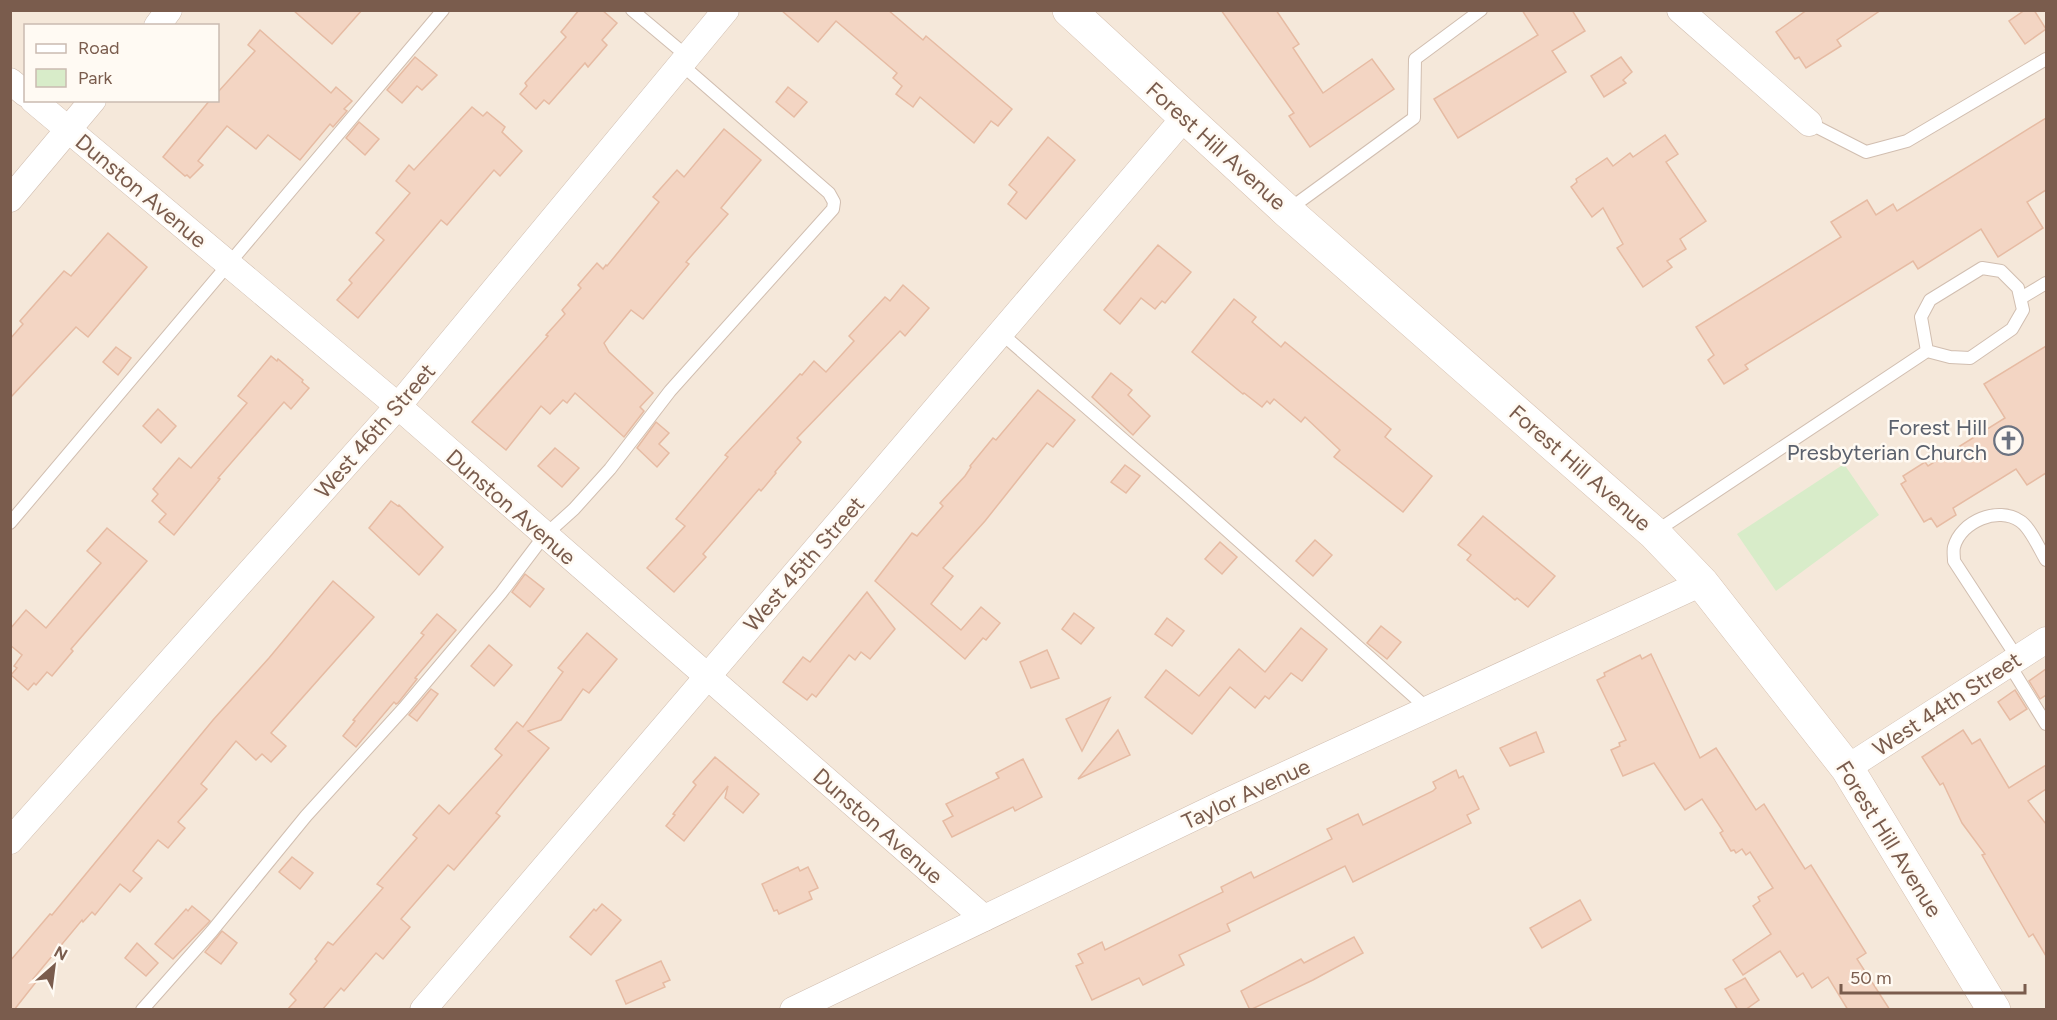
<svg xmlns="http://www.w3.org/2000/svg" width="2057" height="1020" viewBox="0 0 2057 1020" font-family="Figtree,sans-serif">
<rect width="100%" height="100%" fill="#fdf6ec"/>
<!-- residential -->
<path fill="#f5e8da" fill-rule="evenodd" d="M 11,11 L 2046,11 L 2046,1009 L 11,1009 ZM 26,26 L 218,26 L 218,100 L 26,100 Z"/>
<!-- green -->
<path fill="#d8ecc9" d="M 1844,464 L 1879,515 L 1776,591 L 1737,534 Z"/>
<!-- building -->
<g fill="#f3d5c3" stroke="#e6bba3" stroke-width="1.5">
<path d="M 293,10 L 362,10 L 332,44 Z"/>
<path d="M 579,10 L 602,10 L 617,23 L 602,40 L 607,45 L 588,67 L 585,63 L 549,104 L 544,100 L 536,109 L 520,94 L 527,86 L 525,83 L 566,37 L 561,32 Z"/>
<path d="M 781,10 L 888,10 L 923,40 L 926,36 L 1012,109 L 998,126 L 991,121 L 974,143 L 920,97 L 913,107 L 896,94 L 902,86 L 893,78 L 897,73 L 836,21 L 818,42 Z"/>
<path d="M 1221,10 L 1276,10 L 1299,44 L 1293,48 L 1323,93 L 1372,59 L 1394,89 L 1310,147 L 1289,116 L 1294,113 Z"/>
<path d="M 1522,10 L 1572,10 L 1585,31 L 1552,51 L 1566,72 L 1458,138 L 1434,99 L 1538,35 Z"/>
<path d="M 1807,10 L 1881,10 L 1837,40 L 1841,46 L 1806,68 L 1799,57 L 1795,59 L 1776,32 Z"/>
<path d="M 2025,10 L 2034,10 L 2046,29 L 2025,44 L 2009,21 Z"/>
<path d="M 260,30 L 331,93 L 336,87 L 352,101 L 344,109 L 347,111 L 333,127 L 330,124 L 300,160 L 268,135 L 256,149 L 227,126 L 198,161 L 203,165 L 190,178 L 187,175 L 185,176 L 163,157 L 210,100 L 218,100 L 218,92 L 255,51 L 248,45 Z"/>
<path d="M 415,57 L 437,75 L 422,90 L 417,86 L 402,103 L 387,90 Z"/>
<path d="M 1621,57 L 1632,72 L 1623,80 L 1626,83 L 1604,97 L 1591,76 Z"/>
<path d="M 788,87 L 807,102 L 794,117 L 776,102 Z"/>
<path d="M 472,107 L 483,116 L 487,112 L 505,127 L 502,132 L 522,151 L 500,176 L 494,170 L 447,225 L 441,220 L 358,318 L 337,300 L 352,283 L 349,280 L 384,240 L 376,233 L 410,193 L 396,181 L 409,165 L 414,170 Z"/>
<path d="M 2046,118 L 2046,190 L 2027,202 L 2043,228 L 1998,257 L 1981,229 L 1918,269 L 1913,261 L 1745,365 L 1748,369 L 1724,384 L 1708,360 L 1714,355 L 1696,327 L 1841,237 L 1831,222 L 1867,200 L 1876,215 L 1893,204 L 1897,211 Z"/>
<path d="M 359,122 L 379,139 L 365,155 L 346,138 Z"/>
<path d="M 724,129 L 761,160 L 721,208 L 728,214 L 686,262 L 689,264 L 643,319 L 631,310 L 604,343 L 609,352 L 653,393 L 640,407 L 644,411 L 624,437 L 575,393 L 567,403 L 563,400 L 550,414 L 541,406 L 506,450 L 472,422 L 548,336 L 546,335 L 565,314 L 562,310 L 581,288 L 578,285 L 597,263 L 603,269 L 606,265 L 607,266 L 659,202 L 653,197 L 677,170 L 684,177 Z"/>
<path d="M 1665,135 L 1678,154 L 1666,162 L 1706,221 L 1680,239 L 1686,249 L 1667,261 L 1672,267 L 1643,287 L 1617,248 L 1623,244 L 1603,208 L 1592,217 L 1571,187 L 1577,182 L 1576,179 L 1607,158 L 1613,166 L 1630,153 L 1633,157 Z"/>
<path d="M 1048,137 L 1075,160 L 1026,219 L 1008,204 L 1017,192 L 1009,185 Z"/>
<path d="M 108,233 L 147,267 L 88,337 L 76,327 L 10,398 L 10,339 L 23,324 L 20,321 L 64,271 L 71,276 Z"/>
<path d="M 1158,245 L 1191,272 L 1165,303 L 1162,301 L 1155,309 L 1141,298 L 1120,324 L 1104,310 Z"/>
<path d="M 903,285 L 929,308 L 905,336 L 900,331 L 797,438 L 801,442 L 775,472 L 776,473 L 761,491 L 759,489 L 703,554 L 706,557 L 674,592 L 647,568 L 685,526 L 676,519 L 728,457 L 725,455 L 800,374 L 802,375 L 814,361 L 826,372 L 854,341 L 849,336 L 885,297 L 890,301 Z"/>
<path d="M 1234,299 L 1256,317 L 1252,322 L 1281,347 L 1285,342 L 1391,429 L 1385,437 L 1432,476 L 1403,512 L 1334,457 L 1340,450 L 1305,417 L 1301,422 L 1274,399 L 1270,404 L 1267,401 L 1262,407 L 1244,393 L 1243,394 L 1192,352 Z"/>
<path d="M 2046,346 L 2046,473 L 2027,485 L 2016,469 L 1953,508 L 1956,515 L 1937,527 L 1931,518 L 1924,522 L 1901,484 L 1906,481 L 1903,476 L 1925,462 L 1928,466 L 2005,418 L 1984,384 Z"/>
<path d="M 116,347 L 131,358 L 118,375 L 103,362 Z"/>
<path d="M 271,356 L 277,361 L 278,359 L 303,380 L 302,382 L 309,388 L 291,409 L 284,402 L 277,410 L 218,478 L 220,479 L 174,535 L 159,522 L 166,514 L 152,501 L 158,494 L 153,489 L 179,458 L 191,468 L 247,403 L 238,396 Z"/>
<path d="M 1111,373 L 1132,390 L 1128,395 L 1150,416 L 1133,435 L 1092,397 Z"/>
<path d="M 1038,390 L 1075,420 L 1053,447 L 1047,443 L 985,521 L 943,568 L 953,576 L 931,604 L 961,630 L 981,607 L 1000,623 L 986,640 L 983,638 L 965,659 L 875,581 L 912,533 L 917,536 L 943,506 L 940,503 L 965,476 L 971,467 L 970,466 L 993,438 L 996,440 Z"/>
<path d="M 158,409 L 176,426 L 161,443 L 143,426 Z"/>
<path d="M 656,422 L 669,433 L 659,444 L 669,453 L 657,467 L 637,448 Z"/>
<path d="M 555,448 L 579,468 L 562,487 L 538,466 Z"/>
<path d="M 1125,465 L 1140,476 L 1126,493 L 1111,482 Z"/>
<path d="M 391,501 L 398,506 L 399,505 L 443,547 L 419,575 L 369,528 Z"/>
<path d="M 1483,516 L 1555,576 L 1528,607 L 1517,598 L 1515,600 L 1467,560 L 1471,555 L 1458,545 Z"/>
<path d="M 107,528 L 147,561 L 71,649 L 73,651 L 52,676 L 47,672 L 36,685 L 34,683 L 28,690 L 11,675 L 17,668 L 14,666 L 22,655 L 10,645 L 10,629 L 26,610 L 46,628 L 101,563 L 87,551 Z"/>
<path d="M 1315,540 L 1332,555 L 1313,576 L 1296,561 Z"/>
<path d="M 1220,542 L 1237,557 L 1222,574 L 1205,559 Z"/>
<path d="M 525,574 L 544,589 L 530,607 L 512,592 Z"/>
<path d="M 333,581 L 374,617 L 271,733 L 286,746 L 271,762 L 262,754 L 256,760 L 236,741 L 201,784 L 207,789 L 178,822 L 185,828 L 168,848 L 158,840 L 133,871 L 142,878 L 130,892 L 120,884 L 95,915 L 92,912 L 83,922 L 82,920 L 33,979 L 36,982 L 14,1010 L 10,1010 L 10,961 L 50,914 L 52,915 L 213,720 L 269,658 Z"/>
<path d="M 867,592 L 895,629 L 870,659 L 861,652 L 855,660 L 849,655 L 816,697 L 812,694 L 807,700 L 783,682 L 803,657 L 810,662 Z"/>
<path d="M 1074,613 L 1094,628 L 1081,644 L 1062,629 Z"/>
<path d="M 437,614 L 456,630 L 415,678 L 417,679 L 398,703 L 396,704 L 394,702 L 356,747 L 343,736 L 355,721 L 353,720 L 424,635 L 421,633 Z"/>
<path d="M 1167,618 L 1184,631 L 1172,646 L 1155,634 Z"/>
<path d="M 1381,626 L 1401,642 L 1387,659 L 1367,643 Z"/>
<path d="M 1301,628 L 1327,649 L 1302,681 L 1291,673 L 1269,699 L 1265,696 L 1255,708 L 1230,687 L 1192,734 L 1145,697 L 1166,670 L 1199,696 L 1239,649 L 1265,672 Z"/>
<path d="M 587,633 L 617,659 L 589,693 L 583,689 L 561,720 L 528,731 L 549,748 L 496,813 L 500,816 L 454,870 L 448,865 L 401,919 L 410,927 L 383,959 L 376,953 L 344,991 L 341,988 L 322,1010 L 287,1010 L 296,1000 L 290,994 L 317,961 L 315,959 L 328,942 L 333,945 L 383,888 L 377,884 L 417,838 L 413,835 L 439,805 L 449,814 L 502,755 L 495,749 L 517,722 L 523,727 L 563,672 L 558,668 Z"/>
<path d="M 489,645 L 512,665 L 494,686 L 471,666 Z"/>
<path d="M 1047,650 L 1059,678 L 1031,688 L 1020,662 Z"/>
<path d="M 1651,654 L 1700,758 L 1716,748 L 1756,810 L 1764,804 L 1805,869 L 1811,865 L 1866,953 L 1857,959 L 1890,1010 L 1848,1010 L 1828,977 L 1812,988 L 1803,973 L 1797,977 L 1780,951 L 1743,975 L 1733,960 L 1771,934 L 1753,906 L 1760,901 L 1758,897 L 1773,888 L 1750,852 L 1746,855 L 1742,849 L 1736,853 L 1734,850 L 1731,851 L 1720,833 L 1723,831 L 1702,799 L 1685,810 L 1654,763 L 1623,776 L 1611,750 L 1620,746 L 1619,743 L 1626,740 L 1597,680 L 1605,676 L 1604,673 L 1640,655 L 1642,659 Z"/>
<path d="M 2046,669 L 2046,695 L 2040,699 L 2029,681 Z"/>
<path d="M 431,689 L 438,694 L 417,721 L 409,715 Z"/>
<path d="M 2015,690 L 2027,709 L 2010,720 L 1998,702 Z"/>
<path d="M 1110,698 L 1082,751 L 1066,719 Z"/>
<path d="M 1118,730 L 1130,755 L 1078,779 Z"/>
<path d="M 1963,730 L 1972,744 L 1980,739 L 2009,788 L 2046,765 L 2046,789 L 2028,801 L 2046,824 L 2046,956 L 2033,934 L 2029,937 L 1982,855 L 1985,854 L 1962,823 L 1943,783 L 1940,785 L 1922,757 Z"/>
<path d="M 1536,732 L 1544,752 L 1510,766 L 1500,748 Z"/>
<path d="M 715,757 L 759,794 L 743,813 L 725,798 L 728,786 L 684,841 L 666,826 L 675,815 L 673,814 L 696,785 L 693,782 Z"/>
<path d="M 1023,759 L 1042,797 L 1015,811 L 1013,807 L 952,837 L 943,821 L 953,816 L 946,804 L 999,778 L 996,773 Z"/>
<path d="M 1456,770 L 1459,778 L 1463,776 L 1479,809 L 1467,815 L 1471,823 L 1353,882 L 1345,866 L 1227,924 L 1230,931 L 1179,955 L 1184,965 L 1143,985 L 1139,978 L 1092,1000 L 1076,966 L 1083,963 L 1078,954 L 1102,942 L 1105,950 L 1223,892 L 1221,887 L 1251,872 L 1254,878 L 1332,839 L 1327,829 L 1358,814 L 1363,825 L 1433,791 L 1436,788 L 1433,782 Z"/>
<path d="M 292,857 L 313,873 L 300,889 L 279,872 Z"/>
<path d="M 798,867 L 800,871 L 808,867 L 818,888 L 809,892 L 812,899 L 779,914 L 777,910 L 774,911 L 762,884 Z"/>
<path d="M 1580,900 L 1591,920 L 1542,948 L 1530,928 Z"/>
<path d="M 602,904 L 621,920 L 591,955 L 570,937 L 594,909 L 596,911 Z"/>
<path d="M 192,906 L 210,921 L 173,959 L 155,944 L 186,909 L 188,911 Z"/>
<path d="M 222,931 L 237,943 L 221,964 L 205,952 Z"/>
<path d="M 1354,937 L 1363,953 L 1313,980 L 1250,1010 L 1241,991 L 1301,959 L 1304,963 Z"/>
<path d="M 137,943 L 158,963 L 146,976 L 125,958 Z"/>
<path d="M 661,961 L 670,980 L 663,983 L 665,987 L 626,1004 L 616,981 Z"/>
<path d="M 1745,978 L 1759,1000 L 1745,1010 L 1738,1010 L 1725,989 Z"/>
</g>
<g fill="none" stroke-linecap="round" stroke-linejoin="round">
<defs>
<g id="service">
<path d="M 632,10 L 688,57"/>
<path d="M 1809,123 L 1866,152 L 1907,141 L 2046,59"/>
<path d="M 1288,210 L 1414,118 L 1415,59 L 1481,10"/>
<path d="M 2021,298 L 2046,283"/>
<path d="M 1002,334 L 1186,494 L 1428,709"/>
<path d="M 10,523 L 443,10"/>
<path d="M 1655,532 L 1927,351 L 1950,357 L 1970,358 L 2012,329 L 2023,310 L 2018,288 L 2001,271 L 1982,268 L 1930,300 L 1921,317 L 1927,351"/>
<path d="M 2018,659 L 1954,561 C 1954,557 1953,551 1954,547 C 1961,521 1998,506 2020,521 C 2030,527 2040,550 2046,560"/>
<path d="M 2009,664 L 2046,724"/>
<path d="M 142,1010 L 212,931 L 306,816 L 404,708 L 501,593 L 544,536 L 574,509 L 610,469 L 670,391 L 833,209 L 834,202 L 829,193 L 682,65"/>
</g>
<g id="minor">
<path d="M 1680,10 L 1809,123"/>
<path d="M 157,26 L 169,10"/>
<path d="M 10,81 L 26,94"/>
<path d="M 33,100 L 398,406 L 984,918"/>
<path d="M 10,199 L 93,100"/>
<path d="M 1847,768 L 2046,640"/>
<path d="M 10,841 L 398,406 L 726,10"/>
<path d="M 423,1010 L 1184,118"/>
<path d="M 793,1010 L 1226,802 L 1702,583"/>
</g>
<path id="secondary" d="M 1069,10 L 1287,211 L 1654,533 L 1702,583 L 1847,768 L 1994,1010"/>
</defs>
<!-- service casing -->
<use href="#service" stroke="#d1beb0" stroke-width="14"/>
<!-- minor casing -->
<use href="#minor" stroke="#d1beb0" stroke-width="27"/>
<!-- secondary casing -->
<use href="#secondary" stroke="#d6c0b0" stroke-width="34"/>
<!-- service -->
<use href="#service" stroke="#fff" stroke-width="12"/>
<!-- minor -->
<use href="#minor" stroke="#fff" stroke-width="26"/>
<!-- secondary -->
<use href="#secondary" stroke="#fff" stroke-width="33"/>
</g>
<!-- icons -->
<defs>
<symbol id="church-ring" viewBox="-11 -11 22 22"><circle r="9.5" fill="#fffaf3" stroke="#6b7280" stroke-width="1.5"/><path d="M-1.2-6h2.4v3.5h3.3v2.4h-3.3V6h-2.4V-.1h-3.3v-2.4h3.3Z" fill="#6b7280"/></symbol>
</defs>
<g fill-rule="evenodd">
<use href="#church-ring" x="1992" y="424" width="33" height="33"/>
</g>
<g text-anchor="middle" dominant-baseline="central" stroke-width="5" stroke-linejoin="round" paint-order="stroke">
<!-- street labels -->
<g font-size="22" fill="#7a5c4d" stroke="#fffaf3">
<text transform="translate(1216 146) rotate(42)">Forest Hill Avenue</text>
<text transform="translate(141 191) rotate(40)">Dunston Avenue</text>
<text transform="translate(375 431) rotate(-49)">West 46th Street</text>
<text transform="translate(1580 468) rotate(41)">Forest Hill Avenue</text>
<text transform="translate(511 507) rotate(41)">Dunston Avenue</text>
<text transform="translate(804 564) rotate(-49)">West 45th Street</text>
<text transform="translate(1947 704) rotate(-33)">West 44th Street</text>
<text transform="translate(1246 794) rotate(-25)">Taylor Avenue</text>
<text transform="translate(878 826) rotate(41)">Dunston Avenue</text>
<text transform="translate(1889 839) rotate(58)">Forest Hill Avenue</text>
</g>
<!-- worship labels -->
<g font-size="22" fill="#5b616d" stroke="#fffaf3" text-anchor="end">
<text x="1987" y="427">Forest Hill<tspan x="1987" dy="25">Presbyterian Church</tspan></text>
</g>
</g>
<!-- border -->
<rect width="2057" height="1020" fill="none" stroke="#7a5c4d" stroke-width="24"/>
<!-- legend -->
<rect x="24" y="24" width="195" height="78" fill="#fffaf3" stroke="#cabbb1" stroke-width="1.5"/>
<rect x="36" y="44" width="30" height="9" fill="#ffffff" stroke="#cabbb1" stroke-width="1.5"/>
<text x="78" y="54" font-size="18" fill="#7a5c4d">Road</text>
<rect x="36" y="69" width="30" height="18" fill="#d8ecc9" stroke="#cabbb1" stroke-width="1.5"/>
<text x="78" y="84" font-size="18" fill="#7a5c4d">Park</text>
<!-- north arrow -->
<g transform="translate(54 966) rotate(28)" stroke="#fffaf3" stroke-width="4.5" paint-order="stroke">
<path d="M0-4.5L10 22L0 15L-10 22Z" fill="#7a5c4d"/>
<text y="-9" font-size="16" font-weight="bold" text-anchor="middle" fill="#7a5c4d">N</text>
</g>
<!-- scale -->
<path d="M1841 984v9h184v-9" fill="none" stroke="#7a5c4d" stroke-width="3"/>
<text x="1850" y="984" font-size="18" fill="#7a5c4d" stroke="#fffaf3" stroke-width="4.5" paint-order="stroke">50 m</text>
</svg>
